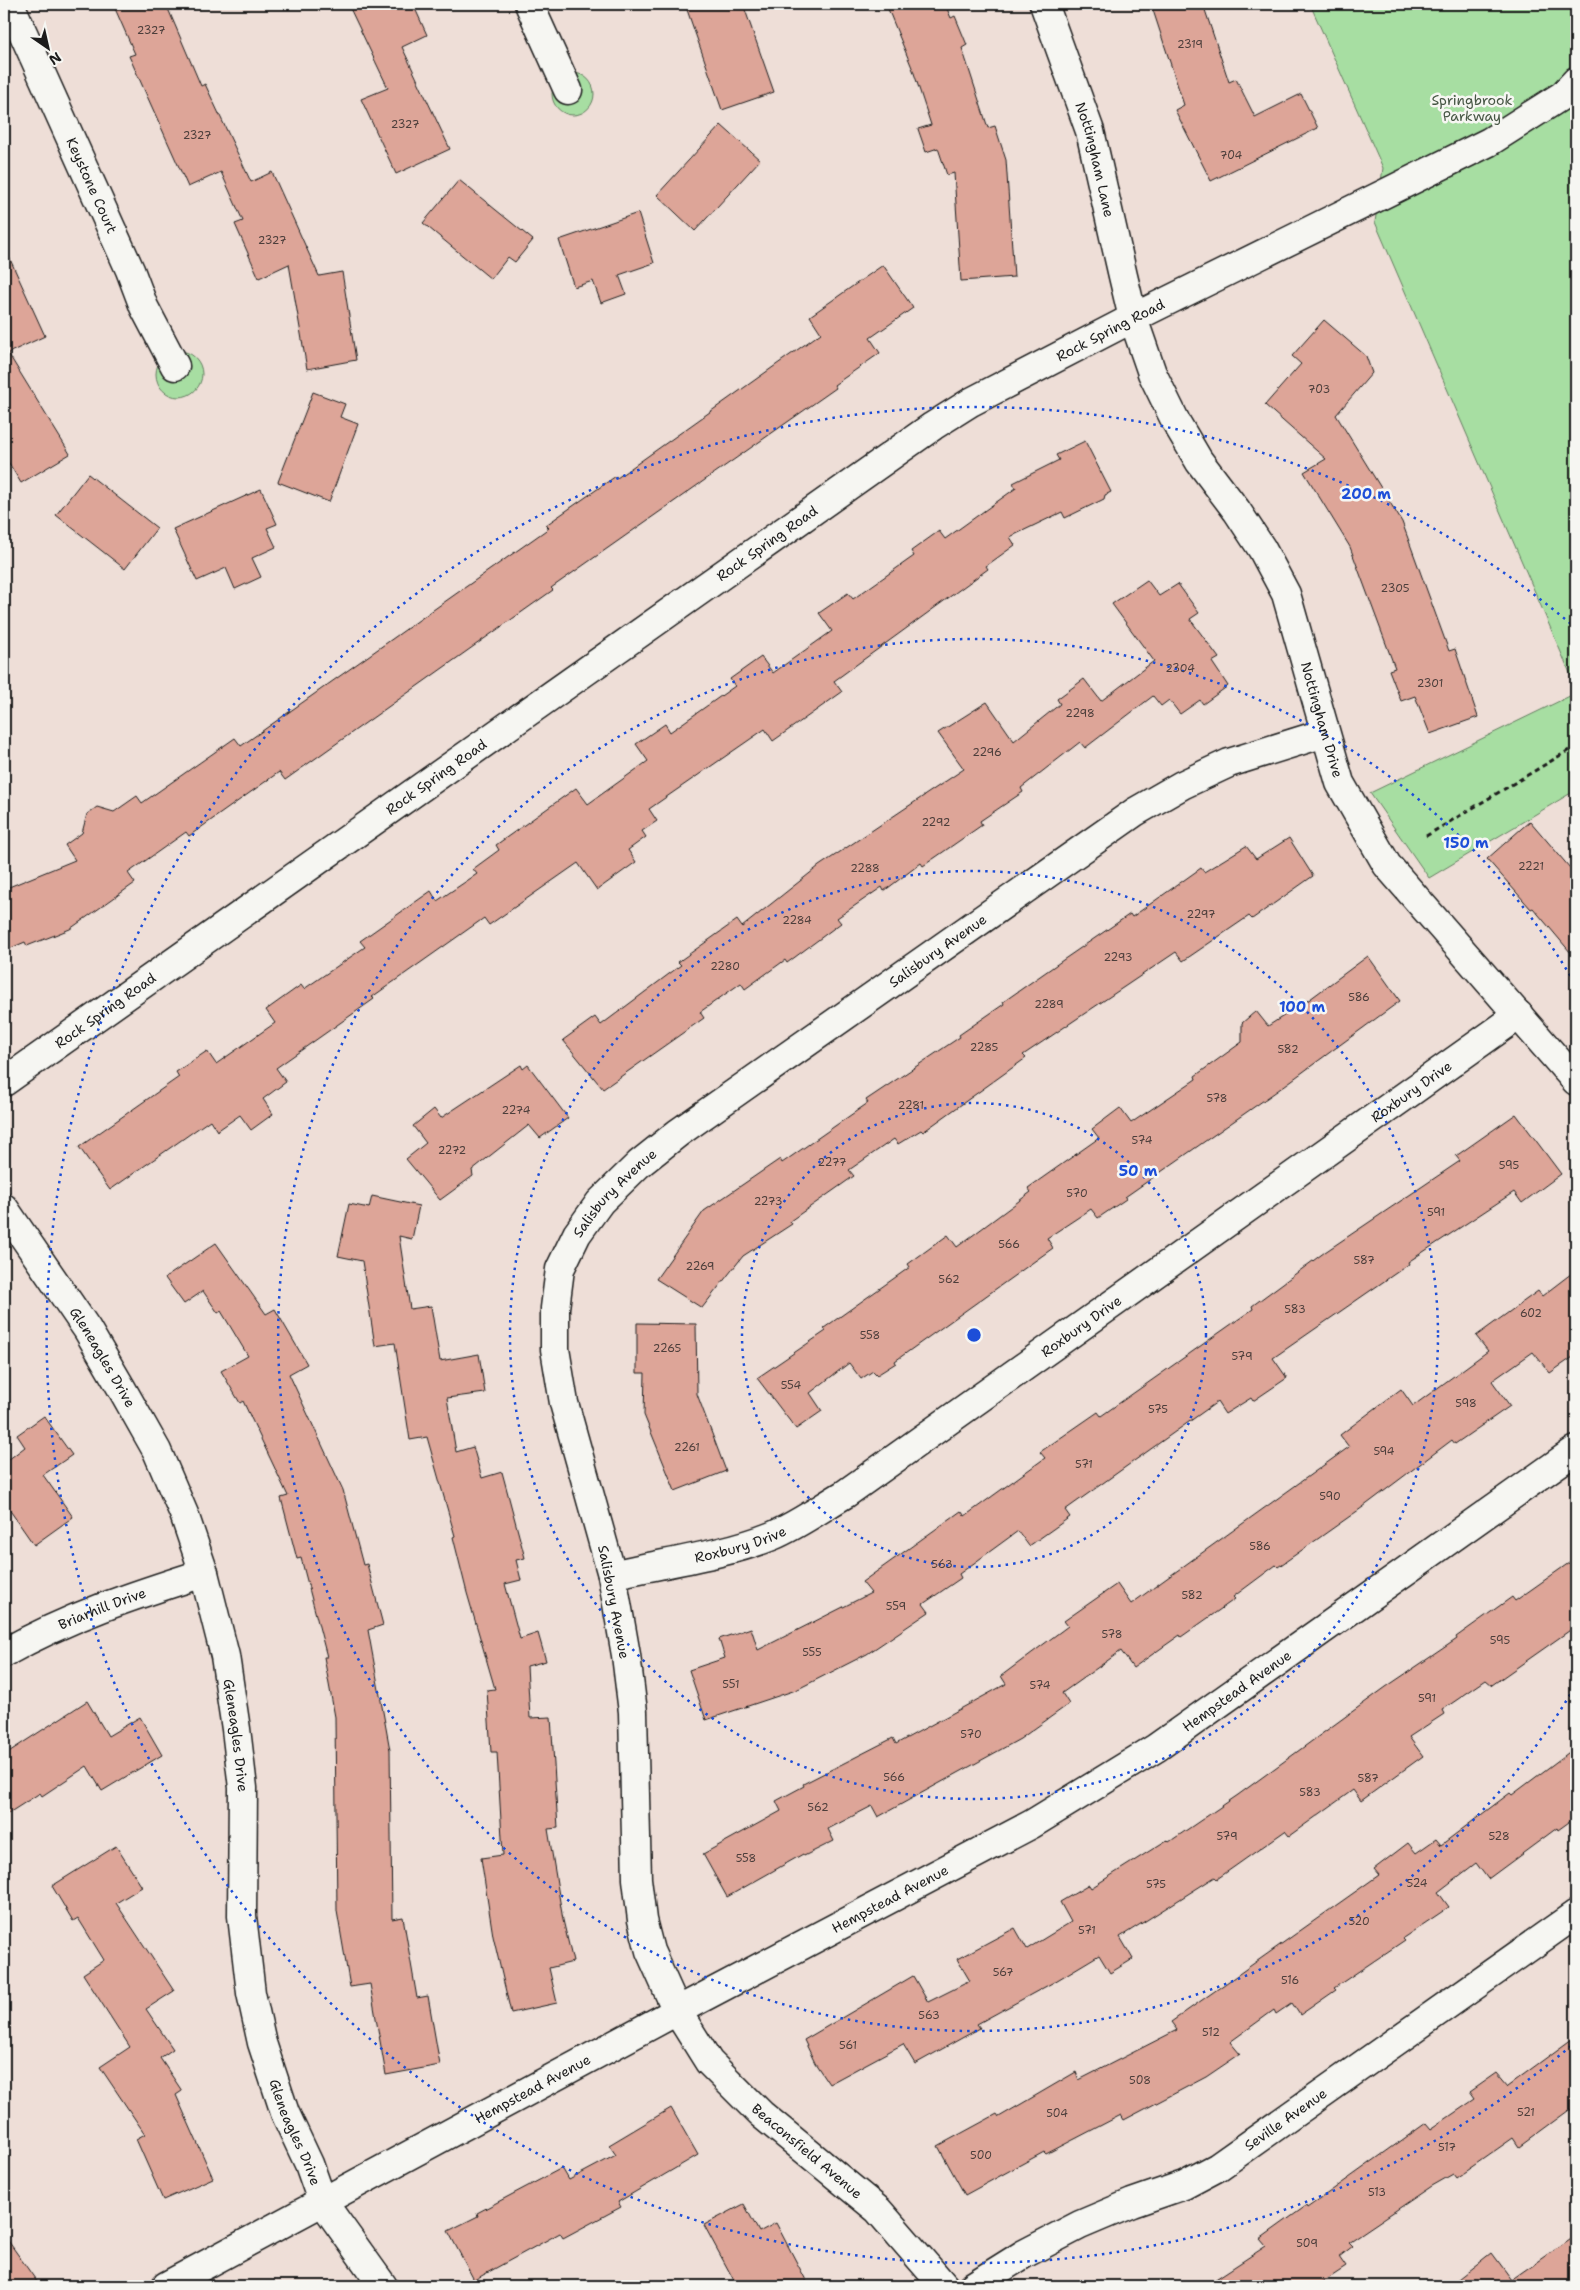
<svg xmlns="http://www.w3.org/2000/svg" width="1580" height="2290" viewBox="0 0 1580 2290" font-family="'Shantell Sans',sans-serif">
<rect width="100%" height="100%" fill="#eeded7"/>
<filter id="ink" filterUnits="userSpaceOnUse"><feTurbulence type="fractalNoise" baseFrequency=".02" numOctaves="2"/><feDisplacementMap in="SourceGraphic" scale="10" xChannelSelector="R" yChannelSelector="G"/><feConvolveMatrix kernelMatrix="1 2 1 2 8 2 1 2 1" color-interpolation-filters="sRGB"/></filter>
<g filter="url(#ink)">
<!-- green -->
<g fill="#a7dea2" stroke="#627d5f">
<path d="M 1310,4 L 1576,4 L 1576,687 L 1375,222 L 1383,168 Z"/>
<circle cx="573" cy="94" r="21"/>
<circle cx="179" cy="374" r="23"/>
<path d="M 1576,693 L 1576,790 L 1429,878 L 1370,793 Z"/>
</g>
<!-- building -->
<g fill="#dda598" stroke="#1c1c1c">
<path d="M 113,4 L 166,4 L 201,86 L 205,84 L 251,182 L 272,172 L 319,276 L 342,272 L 356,360 L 307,369 L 289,264 L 259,278 L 235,224 L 243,221 L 221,172 L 188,187 L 129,56 L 135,54 Z"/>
<path d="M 348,4 L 413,4 L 427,35 L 402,47 L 450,149 L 396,174 L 361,99 L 388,88 Z"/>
<path d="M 685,4 L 743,4 L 774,92 L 722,110 Z"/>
<path d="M 886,4 L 945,4 L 951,18 L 955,16 L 967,45 L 962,48 L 988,128 L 995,126 L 1006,160 L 1014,277 L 961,281 L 954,173 L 947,175 L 938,148 L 926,152 L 918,129 L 931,125 L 913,70 Z"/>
<path d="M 1151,4 L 1203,4 L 1229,82 L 1236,79 L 1255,117 L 1301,94 L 1318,128 L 1211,181 L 1175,110 L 1184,105 Z"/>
<path d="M 721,125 L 760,160 L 695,231 L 657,195 Z"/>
<path d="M 459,180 L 533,240 L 515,262 L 508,257 L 491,279 L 423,223 Z"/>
<path d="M 638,213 L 654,263 L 619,275 L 626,294 L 601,303 L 593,281 L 574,287 L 559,240 Z"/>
<path d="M 4,246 L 45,336 L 8,353 L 70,454 L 21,483 L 4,455 Z"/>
<path d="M 883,265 L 913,308 L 870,338 L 880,353 L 834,385 L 836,388 L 551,588 L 553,590 L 285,780 L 279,772 L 189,836 L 186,832 L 128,873 L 135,883 L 70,929 L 27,946 L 25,942 L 4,951 L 4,889 L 75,860 L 65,845 L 82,833 L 87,814 L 97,807 L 114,812 L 137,796 L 142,803 L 235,738 L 241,746 L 549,528 L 546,525 L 616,476 L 617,478 L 821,333 L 810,316 Z"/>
<path d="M 1324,320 L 1366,356 L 1372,373 L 1336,415 L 1402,522 L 1449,651 L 1455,649 L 1478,717 L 1430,734 L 1415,696 L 1401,701 L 1389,670 L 1395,668 L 1350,547 L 1304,472 L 1326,459 L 1265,405 L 1301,364 L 1292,356 Z"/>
<path d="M 313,392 L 345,404 L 340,417 L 358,424 L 329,502 L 278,482 Z"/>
<path d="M 1085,441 L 1111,492 L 1105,495 L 1104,499 L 1065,518 L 1062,512 L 1010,537 L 1015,545 L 986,566 L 988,569 L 834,681 L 842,692 L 773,741 L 765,729 L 649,809 L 657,821 L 642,831 L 646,837 L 628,850 L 636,862 L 597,890 L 578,863 L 489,925 L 484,918 L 372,997 L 374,999 L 276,1068 L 286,1082 L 263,1099 L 273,1114 L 251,1130 L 240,1115 L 217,1131 L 210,1120 L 110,1190 L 79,1147 L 179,1077 L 176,1072 L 207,1051 L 216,1064 L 275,1023 L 266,1010 L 301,985 L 304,989 L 365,947 L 360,941 L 431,891 L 437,901 L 477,874 L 473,869 L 499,850 L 496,845 L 576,788 L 588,804 L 648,761 L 636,744 L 665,724 L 670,732 L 735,686 L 730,679 L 761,657 L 773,673 L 832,631 L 819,613 L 848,593 L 853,599 L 914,556 L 911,551 L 939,531 L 945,539 L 1016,488 L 1013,483 L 1059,460 L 1056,455 Z"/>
<path d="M 88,474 L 157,528 L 125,569 L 56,515 Z"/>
<path d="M 261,489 L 277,524 L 267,528 L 276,547 L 252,558 L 261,577 L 235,589 L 226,568 L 197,581 L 173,529 Z"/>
<path d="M 1147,580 L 1159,596 L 1178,584 L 1199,613 L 1190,619 L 1219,658 L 1212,662 L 1228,686 L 1203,704 L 1200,700 L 1180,714 L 1169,700 L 1161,706 L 1153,696 L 1085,748 L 1080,742 L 1021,788 L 1023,792 L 980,821 L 982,825 L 923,866 L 921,863 L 884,891 L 882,887 L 837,918 L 841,923 L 787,963 L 785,960 L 745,989 L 741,983 L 700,1012 L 704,1018 L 603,1089 L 563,1040 L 595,1017 L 601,1025 L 681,965 L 678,962 L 737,920 L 742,927 L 819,866 L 964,769 L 938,733 L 987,702 L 1014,741 L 1060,704 L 1057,699 L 1084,679 L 1101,701 L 1154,661 L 1112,604 Z"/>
<path d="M 1530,821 L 1576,875 L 1576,959 L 1533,908 L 1531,909 L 1487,859 Z"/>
<path d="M 1289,838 L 1313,876 L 1252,919 L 1249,916 L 1183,961 L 1176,952 L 1023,1055 L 1026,1058 L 923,1132 L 921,1130 L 898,1144 L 894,1139 L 849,1170 L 854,1176 L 790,1221 L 792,1224 L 743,1256 L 702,1308 L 656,1279 L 704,1211 L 780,1159 L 782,1163 L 868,1103 L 866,1100 L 960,1037 L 959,1035 L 1004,1004 L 1003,1002 L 1063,960 L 1130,914 L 1132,917 L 1201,868 L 1204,872 L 1246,846 L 1256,859 Z"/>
<path d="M 1368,956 L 1400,1001 L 1277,1091 L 1125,1197 L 1126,1199 L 1098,1218 L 1091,1209 L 1047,1238 L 1053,1248 L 895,1361 L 896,1363 L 877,1375 L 873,1371 L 861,1379 L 849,1363 L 810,1393 L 822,1411 L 796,1429 L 757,1378 L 826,1331 L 824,1328 L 910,1267 L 908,1264 L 948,1235 L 957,1247 L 1031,1192 L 1028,1188 L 1099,1138 L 1092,1129 L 1120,1108 L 1131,1123 L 1196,1079 L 1195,1076 L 1242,1042 L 1242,1023 L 1256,1011 L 1268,1026 L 1310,999 Z"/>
<path d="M 521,1065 L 523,1069 L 528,1065 L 568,1118 L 540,1138 L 529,1125 L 472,1170 L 473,1176 L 440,1200 L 406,1159 L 426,1143 L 413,1126 L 434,1109 L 441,1118 Z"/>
<path d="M 1516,1114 L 1561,1174 L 1522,1203 L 1514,1192 L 1408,1262 L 1409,1264 L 1273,1358 L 1287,1378 L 1253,1401 L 1251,1398 L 1225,1414 L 1217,1402 L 1065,1510 L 1070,1517 L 1029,1546 L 1018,1531 L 959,1574 L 961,1578 L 923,1604 L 929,1612 L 867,1654 L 796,1690 L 706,1720 L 689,1670 L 725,1658 L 719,1639 L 751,1628 L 758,1650 L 871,1593 L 862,1582 L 961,1511 L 965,1516 L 1045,1458 L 1040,1452 L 1098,1412 L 1101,1416 L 1253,1309 L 1252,1306 L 1325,1252 L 1460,1161 L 1456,1156 Z"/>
<path d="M 372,1196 L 419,1206 L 412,1239 L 399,1236 L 410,1309 L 431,1306 L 440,1361 L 479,1354 L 485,1393 L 447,1398 L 456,1452 L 473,1447 L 482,1478 L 502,1472 L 525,1558 L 516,1560 L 521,1580 L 505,1584 L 520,1639 L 538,1633 L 546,1661 L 527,1666 L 530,1718 L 551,1717 L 558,1828 L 548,1829 L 563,1920 L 573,1962 L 549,1968 L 557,2003 L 511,2013 L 493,1936 L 481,1858 L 503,1855 L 497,1752 L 491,1752 L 487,1690 L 495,1689 L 467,1593 L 453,1537 L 455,1536 L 427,1437 L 410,1440 L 395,1343 L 375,1346 L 362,1261 L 338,1256 L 349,1204 L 369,1208 Z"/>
<path d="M 216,1243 L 266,1314 L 275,1309 L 307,1364 L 289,1374 L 343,1490 L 363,1565 L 367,1564 L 383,1625 L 368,1630 L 390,1750 L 392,1919 L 403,1917 L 417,1998 L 428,1996 L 440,2065 L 386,2075 L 370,1984 L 350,1987 L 337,1911 L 335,1717 L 324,1657 L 327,1657 L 301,1558 L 297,1559 L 281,1498 L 288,1496 L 243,1401 L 240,1403 L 221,1371 L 248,1356 L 221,1311 L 218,1313 L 203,1291 L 184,1304 L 165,1278 Z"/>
<path d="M 1576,1270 L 1576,1355 L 1550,1373 L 1533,1352 L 1492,1381 L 1510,1406 L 1455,1444 L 1452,1440 L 1363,1507 L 1278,1567 L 1276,1565 L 1233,1597 L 1235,1599 L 1181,1637 L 1180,1635 L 1133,1668 L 1121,1651 L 1062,1693 L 1069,1704 L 1020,1739 L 878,1817 L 872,1806 L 828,1829 L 834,1841 L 804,1856 L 803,1854 L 727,1897 L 703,1854 L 781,1811 L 776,1801 L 804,1786 L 803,1784 L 893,1738 L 896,1744 L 1006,1684 L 1001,1676 L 1068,1626 L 1064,1621 L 1117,1584 L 1131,1604 L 1349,1447 L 1340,1435 L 1401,1389 L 1413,1406 L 1488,1351 L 1476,1336 L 1538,1291 L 1542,1296 Z"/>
<path d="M 637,1323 L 696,1324 L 697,1394 L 726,1471 L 675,1491 L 644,1415 L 645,1373 L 637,1373 Z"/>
<path d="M 44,1416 L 72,1455 L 43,1475 L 73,1517 L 34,1545 L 4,1502 L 4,1463 L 25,1447 L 17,1435 Z"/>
<path d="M 1576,1558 L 1576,1626 L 1492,1685 L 1486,1680 L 1442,1710 L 1444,1714 L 1409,1737 L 1423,1756 L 1361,1801 L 1353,1790 L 1289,1836 L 1285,1831 L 1217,1879 L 1215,1877 L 1120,1937 L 1133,1959 L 1110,1973 L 1099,1955 L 1054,1982 L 977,2024 L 980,2028 L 915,2064 L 903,2044 L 829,2084 L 815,2063 L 804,2040 L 913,1976 L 928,2002 L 970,1981 L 957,1959 L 1015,1928 L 1027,1949 L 1071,1922 L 1060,1902 L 1089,1885 L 1091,1888 L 1167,1840 L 1169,1842 L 1238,1795 L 1386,1687 L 1457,1639 L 1456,1637 L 1512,1597 L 1515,1601 Z"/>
<path d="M 87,1701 L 108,1736 L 140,1717 L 162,1755 L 102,1791 L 87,1766 L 42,1796 L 40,1793 L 4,1816 L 4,1755 Z"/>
<path d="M 1576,1747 L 1576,1817 L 1558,1830 L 1557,1828 L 1488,1879 L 1476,1863 L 1438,1892 L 1449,1907 L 1403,1938 L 1405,1940 L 1334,1988 L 1336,1990 L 1300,2015 L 1292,2003 L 1276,2014 L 1274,2010 L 1230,2042 L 1240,2054 L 1206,2077 L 1124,2120 L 1121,2115 L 1046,2154 L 1044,2152 L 965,2195 L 938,2146 L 997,2114 L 999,2117 L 1076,2072 L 1079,2080 L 1177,2030 L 1171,2022 L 1379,1875 L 1374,1869 L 1408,1843 L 1416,1853 L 1436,1839 L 1441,1845 L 1510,1793 L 1512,1795 Z"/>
<path d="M 116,1846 L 142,1887 L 116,1903 L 174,1991 L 146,2009 L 173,2049 L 160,2058 L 182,2091 L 176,2095 L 213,2178 L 163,2200 L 136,2139 L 145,2134 L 100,2067 L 130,2047 L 83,1974 L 104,1960 L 78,1918 L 73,1921 L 52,1886 Z"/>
<path d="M 1576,2036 L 1576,2105 L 1519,2147 L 1513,2138 L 1456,2178 L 1453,2174 L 1432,2186 L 1349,2242 L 1353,2246 L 1339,2257 L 1346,2267 L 1317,2286 L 1205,2286 L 1266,2246 L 1260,2239 L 1306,2206 L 1307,2208 L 1426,2123 L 1431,2129 L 1475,2099 L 1470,2092 L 1497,2073 L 1508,2086 Z"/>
<path d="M 671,2108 L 698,2155 L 618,2202 L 621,2207 L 563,2238 L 560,2233 L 474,2280 L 448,2231 L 478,2216 L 477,2213 L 562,2168 L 569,2180 L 616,2155 L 609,2145 Z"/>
<path d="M 744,2204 L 759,2232 L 776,2223 L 809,2286 L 737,2286 L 704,2225 Z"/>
<path d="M 4,2235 L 40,2286 L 4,2286 Z"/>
<path d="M 1576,2235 L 1576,2286 L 1450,2286 L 1492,2253 L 1512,2280 Z"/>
</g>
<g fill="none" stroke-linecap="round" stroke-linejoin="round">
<defs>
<g id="minor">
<path id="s1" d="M 10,4 L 130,270 L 144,307 L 175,366"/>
<path d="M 529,4 L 568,90"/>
<path id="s2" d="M 1044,4 L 1090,131 L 1123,276 L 1133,318 L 1152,373 L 1176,422 L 1199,461 L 1237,511 L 1262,549 L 1286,594 L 1340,783 L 1387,865 L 1576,1081"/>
<path id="s3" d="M 4,1082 L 933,426 L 971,402 L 1133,318 L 1489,142 L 1563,95 L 1576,81"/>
<path id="s4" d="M 4,1208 L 87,1329 L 122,1389 L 157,1451 L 184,1514 L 204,1573 L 225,1656 L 236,1729 L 243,1788 L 242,1916 L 251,1993 L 262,2043 L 285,2113 L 309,2164 L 322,2201 L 383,2286"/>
<path id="s5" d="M 612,1575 C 662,1563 725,1555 772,1536 C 798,1525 821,1508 845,1494 L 1519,1015"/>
<path id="s6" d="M 4,1653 C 68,1617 134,1595 204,1573"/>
<path id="s7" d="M 166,2286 L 677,2011 L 1032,1824 L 1156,1748 L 1576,1450"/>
<path id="s8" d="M 944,2286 L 878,2210 L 761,2114 L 709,2062 L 677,2011 L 650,1951 L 642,1920 L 637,1879 L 633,1712 L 626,1655 L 612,1575 L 564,1403 L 555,1349 L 555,1308 L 560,1269 L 577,1234 L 600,1202 L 639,1164 L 678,1133 L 1135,812 L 1182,785 L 1229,763 L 1325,733"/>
<path id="s9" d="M 973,2286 L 1024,2254 L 1080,2225 L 1132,2203 L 1184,2185 L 1218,2167 L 1576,1914"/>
</g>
</defs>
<!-- minor casing -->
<use href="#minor" stroke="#1c1c1c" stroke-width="31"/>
<!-- path -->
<path stroke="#1c1c1c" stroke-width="3" stroke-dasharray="5 4" stroke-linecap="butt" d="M 1426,836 L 1576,746"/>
<!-- minor -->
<use href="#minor" stroke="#f6f6f2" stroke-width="28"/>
</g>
</g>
<!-- distance rings -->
<g fill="none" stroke="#1d4ed8" stroke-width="2.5" stroke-dasharray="2.5 5">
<circle cx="974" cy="1335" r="232"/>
<circle cx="974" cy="1335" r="464"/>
<path d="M1574 1688A696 696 0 1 1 1574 982"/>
<path d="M1571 2046A928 928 0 1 1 1571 624"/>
</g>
<g text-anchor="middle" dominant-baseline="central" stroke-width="5" stroke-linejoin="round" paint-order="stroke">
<!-- number labels -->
<g font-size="11" fill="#4c3e3b">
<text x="151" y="30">2327</text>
<text x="1190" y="44">2319</text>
<text x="405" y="124">2327</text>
<text x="197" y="135">2327</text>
<text x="1231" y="155">704</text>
<text x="272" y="240">2327</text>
<text x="1319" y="389">703</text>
<text x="1395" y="588">2305</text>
<text x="1180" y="668">2304</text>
<text x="1430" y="683">2301</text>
<text x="1080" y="713">2298</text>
<text x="987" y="752">2296</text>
<text x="936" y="822">2292</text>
<text x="1531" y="866">2221</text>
<text x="865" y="868">2288</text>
<text x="1201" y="914">2297</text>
<text x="797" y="920">2284</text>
<text x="1118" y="957">2293</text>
<text x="725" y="966">2280</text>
<text x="1359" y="997">586</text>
<text x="1049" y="1004">2289</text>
<text x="984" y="1047">2285</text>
<text x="1288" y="1049">582</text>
<text x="1217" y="1098">578</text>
<text x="911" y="1105">2281</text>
<text x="516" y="1110">2274</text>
<text x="1142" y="1140">574</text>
<text x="452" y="1150">2272</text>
<text x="832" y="1162">2277</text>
<text x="1509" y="1165">595</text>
<text x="1077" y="1193">570</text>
<text x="768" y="1201">2273</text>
<text x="1436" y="1212">591</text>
<text x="1009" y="1244">566</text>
<text x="1364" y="1260">587</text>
<text x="700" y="1266">2269</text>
<text x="949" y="1279">562</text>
<text x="1295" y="1309">583</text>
<text x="1531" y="1313">602</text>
<text x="870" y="1335">558</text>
<text x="667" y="1348">2265</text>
<text x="1242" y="1356">579</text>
<text x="791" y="1385">554</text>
<text x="1466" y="1403">598</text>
<text x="1158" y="1409">575</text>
<text x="687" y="1447">2261</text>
<text x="1384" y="1451">594</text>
<text x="1084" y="1464">571</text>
<text x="1330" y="1496">590</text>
<text x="1260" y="1546">586</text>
<text x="942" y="1564">563</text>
<text x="1192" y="1595">582</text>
<text x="896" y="1606">559</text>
<text x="1112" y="1634">578</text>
<text x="1500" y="1640">595</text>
<text x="812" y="1652">555</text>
<text x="731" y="1684">551</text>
<text x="1040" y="1685">574</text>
<text x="1427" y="1698">591</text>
<text x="971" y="1734">570</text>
<text x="894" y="1777">566</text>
<text x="1368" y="1778">587</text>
<text x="1310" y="1792">583</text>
<text x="818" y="1807">562</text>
<text x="1227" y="1836">579</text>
<text x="1499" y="1836">528</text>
<text x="746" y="1858">558</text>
<text x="1417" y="1883">524</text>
<text x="1156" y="1884">575</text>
<text x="1359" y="1921">520</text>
<text x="1087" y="1930">571</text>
<text x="1003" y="1972">567</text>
<text x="1290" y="1980">516</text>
<text x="929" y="2015">563</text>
<text x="1211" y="2032">512</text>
<text x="848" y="2045">561</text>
<text x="1140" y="2080">508</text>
<text x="1526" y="2112">521</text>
<text x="1057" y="2113">504</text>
<text x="1447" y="2147">517</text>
<text x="981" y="2155">500</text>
<text x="1377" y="2192">513</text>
<text x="1307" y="2243">509</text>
</g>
<!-- park labels -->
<g font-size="14" fill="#465644" stroke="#f6f6f2">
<text x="1472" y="100">Springbrook<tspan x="1472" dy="16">Parkway</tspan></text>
</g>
<!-- street labels -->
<g font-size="14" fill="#1c1c1c" stroke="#f6f6f2">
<text stroke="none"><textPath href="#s2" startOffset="164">Nottingham Lane</textPath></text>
<text stroke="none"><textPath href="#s1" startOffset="199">Keystone Court</textPath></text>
<text stroke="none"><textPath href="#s3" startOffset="1339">Rock Spring Road</textPath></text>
<text stroke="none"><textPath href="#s3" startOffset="934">Rock Spring Road</textPath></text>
<text stroke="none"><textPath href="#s2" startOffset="775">Nottingham Drive</textPath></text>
<text stroke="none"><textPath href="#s3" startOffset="529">Rock Spring Road</textPath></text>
<text stroke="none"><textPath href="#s8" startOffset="1644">Salisbury Avenue</textPath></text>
<text stroke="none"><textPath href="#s3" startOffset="124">Rock Spring Road</textPath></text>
<text stroke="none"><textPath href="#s5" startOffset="944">Roxbury Drive</textPath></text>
<text stroke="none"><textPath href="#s8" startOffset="1239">Salisbury Avenue</textPath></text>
<text stroke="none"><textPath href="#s5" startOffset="539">Roxbury Drive</textPath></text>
<text stroke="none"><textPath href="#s4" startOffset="179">Gleneagles Drive</textPath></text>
<text stroke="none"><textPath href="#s5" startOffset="132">Roxbury Drive</textPath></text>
<text transform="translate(614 1602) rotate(79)">Salisbury Avenue</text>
<text stroke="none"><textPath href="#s6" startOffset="108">Briarhill Drive</textPath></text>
<text stroke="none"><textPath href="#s7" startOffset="1226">Hempstead Avenue</textPath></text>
<text stroke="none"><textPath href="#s4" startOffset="584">Gleneagles Drive</textPath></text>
<text stroke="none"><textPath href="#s7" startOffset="821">Hempstead Avenue</textPath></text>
<text stroke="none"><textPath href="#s7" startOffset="416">Hempstead Avenue</textPath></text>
<text stroke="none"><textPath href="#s9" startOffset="356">Seville Avenue</textPath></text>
<text stroke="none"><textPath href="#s4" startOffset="989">Gleneagles Drive</textPath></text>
<text transform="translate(807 2151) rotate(40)">Beaconsfield Avenue</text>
</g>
</g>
<circle cx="974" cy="1335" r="8" fill="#1d4ed8" stroke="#f6f6f2" stroke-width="2.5"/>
<g font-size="15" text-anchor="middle" font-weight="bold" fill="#1d4ed8" stroke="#f6f6f2" stroke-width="5" stroke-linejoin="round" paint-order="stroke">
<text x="1366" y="499">200 m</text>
<text x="1466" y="848">150 m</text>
<text x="1302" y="1012">100 m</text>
<text x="1138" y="1176">50 m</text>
</g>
<!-- margin -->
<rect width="1580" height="2290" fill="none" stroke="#f6f6f2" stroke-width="20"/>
<rect x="10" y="10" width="1560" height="2270" fill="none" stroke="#1c1c1c" stroke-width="2" filter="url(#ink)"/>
<!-- north arrow -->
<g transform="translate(48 48) rotate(146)" stroke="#f6f6f2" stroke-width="4" paint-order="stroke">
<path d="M0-4L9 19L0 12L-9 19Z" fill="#1c1c1c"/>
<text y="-8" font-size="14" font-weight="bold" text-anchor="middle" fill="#1c1c1c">N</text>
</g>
</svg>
